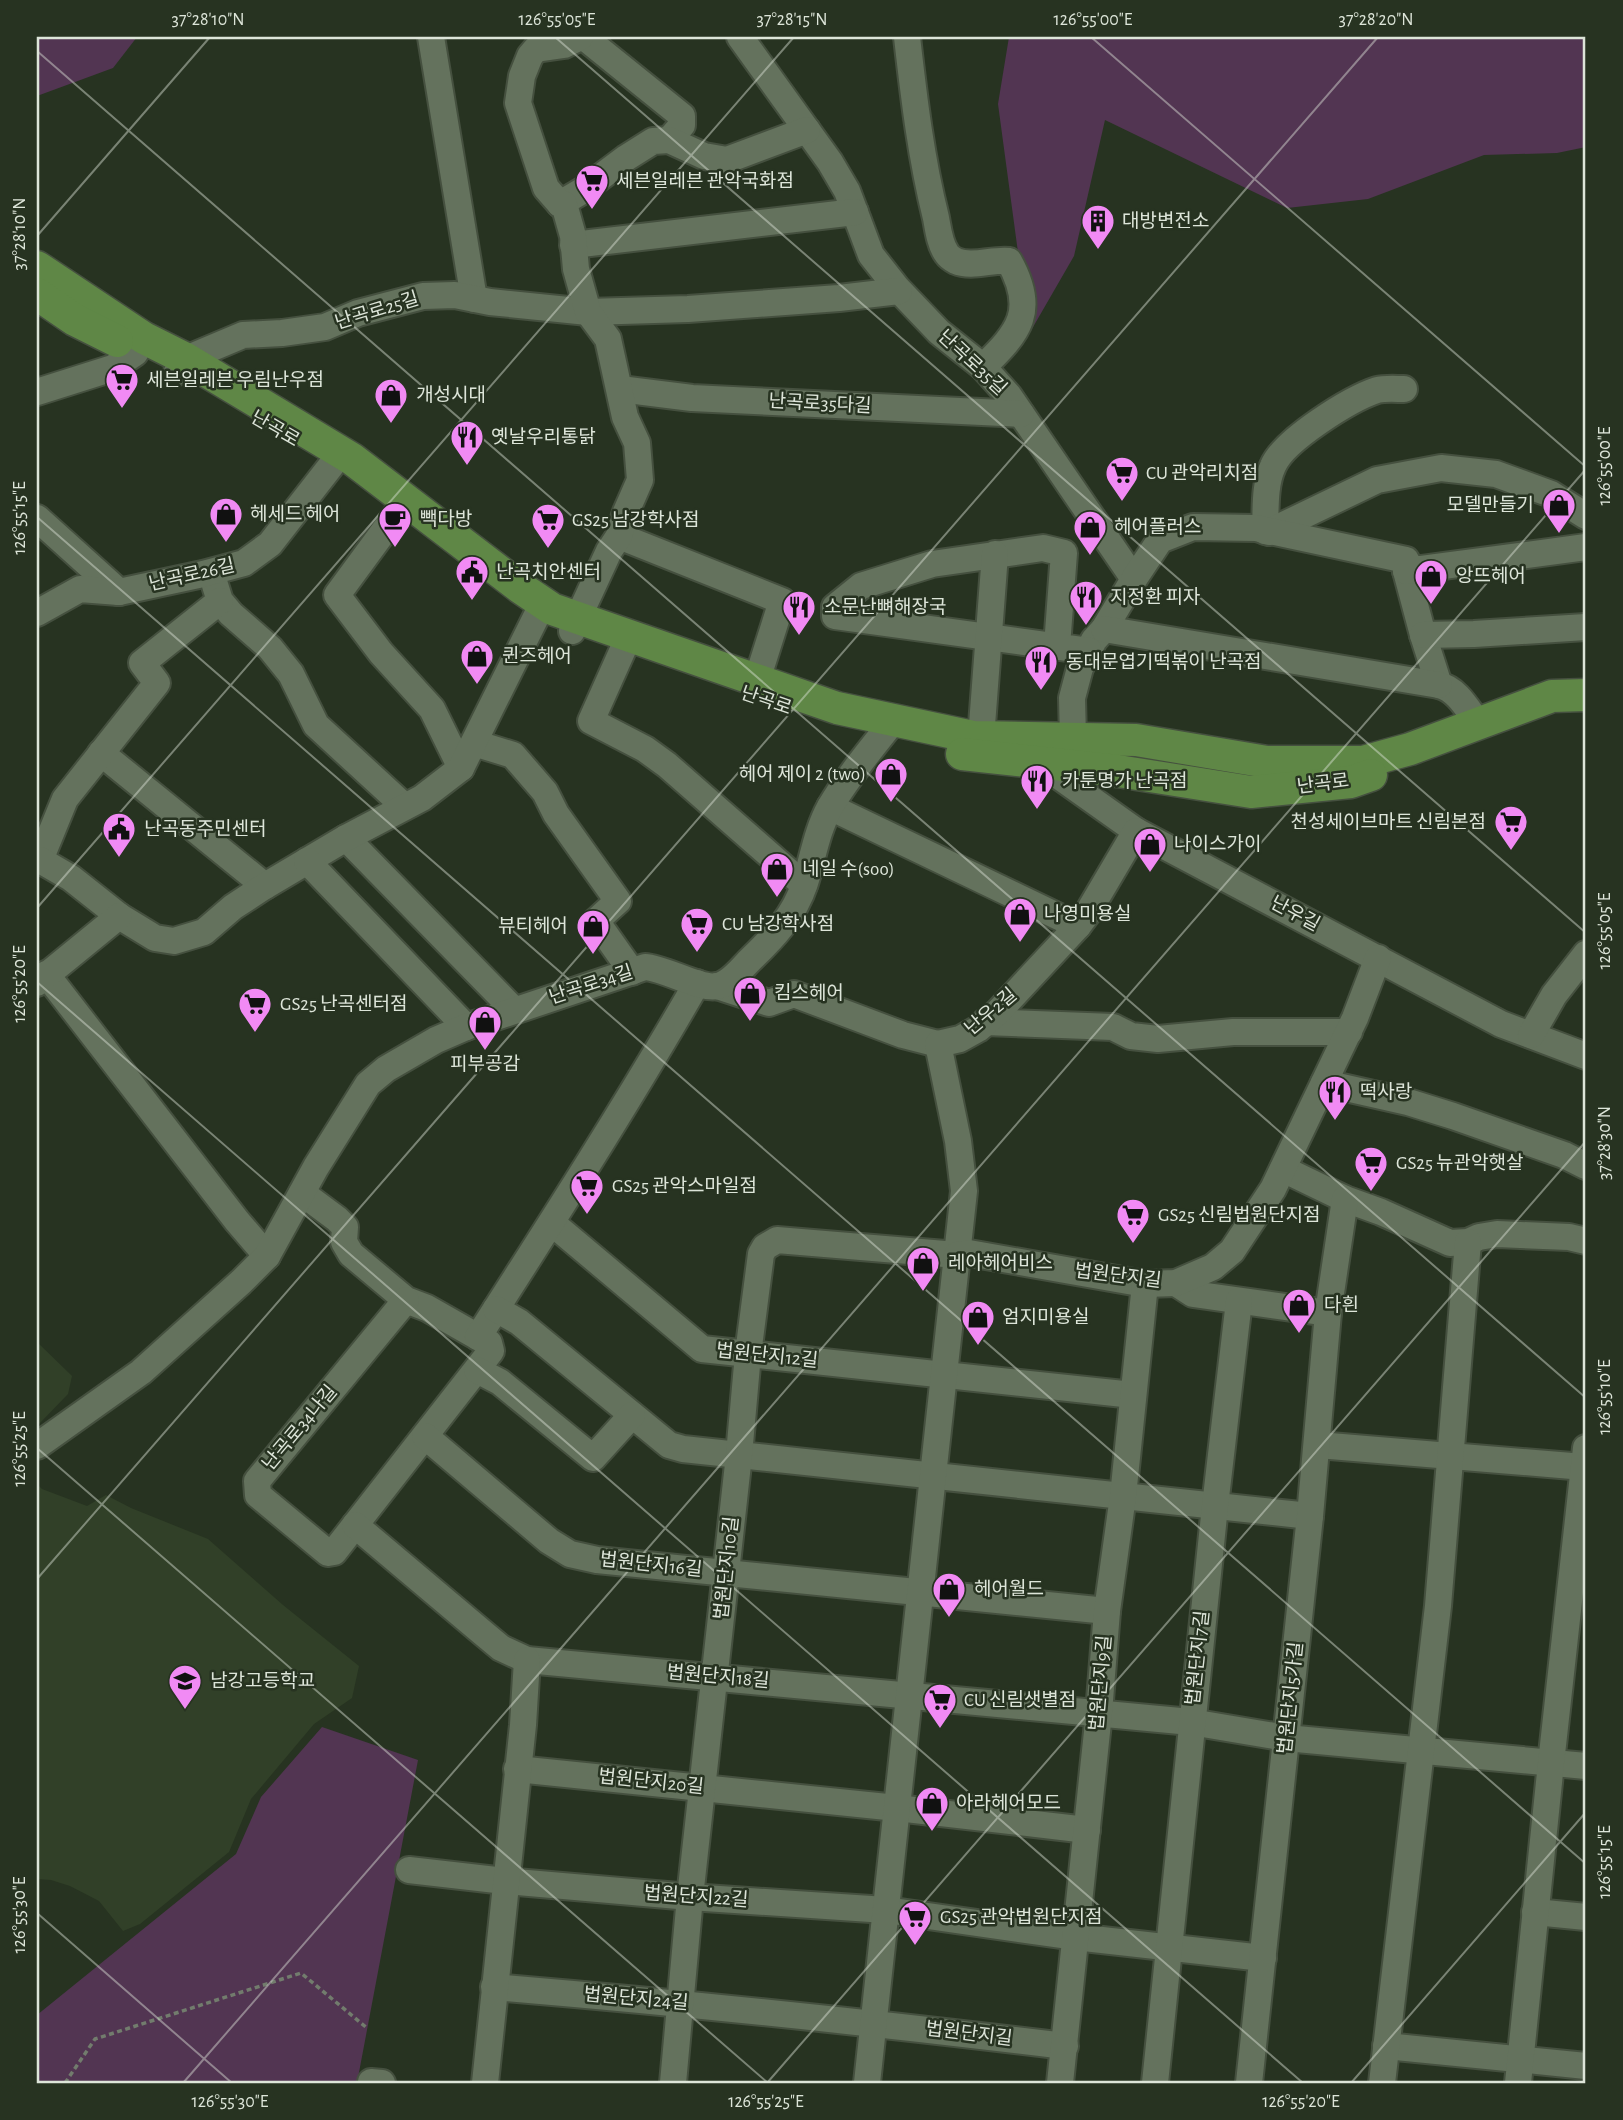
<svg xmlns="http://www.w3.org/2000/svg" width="1623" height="2120" viewBox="0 0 1623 2120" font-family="'Alegreya Sans','Noto Sans KR',sans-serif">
<rect width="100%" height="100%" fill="#273321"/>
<!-- built -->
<g fill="#314028">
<path d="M 37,1342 L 72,1376 L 68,1394 L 37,1426 Z"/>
<path d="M 37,1484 L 42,1489 L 87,1506 L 106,1495 L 131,1508 L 208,1539 L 283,1605 L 359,1666 L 352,1698 L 314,1724 L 251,1799 L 229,1852 L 140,1924 L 123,1931 L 99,1901 L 70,1886 L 51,1880 L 37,1879 Z"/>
</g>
<!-- green -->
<g fill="#523552">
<path d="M 37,37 L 137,37 L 113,68 L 37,96 Z"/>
<path d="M 1009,37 L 1586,37 L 1586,147 L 1557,153 L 1484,155 L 1368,199 L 1287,208 L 1105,120 L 1074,256 L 1029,334 L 998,104 Z"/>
<path d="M 322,1727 L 418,1760 L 357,2083 L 37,2083 L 37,2015 L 236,1854 L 261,1797 Z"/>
</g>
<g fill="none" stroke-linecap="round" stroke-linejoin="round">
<defs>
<g id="minor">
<path d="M 431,37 L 474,299"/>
<path d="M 584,37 L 682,116 L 682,125 L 669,140"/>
<path d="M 740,37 L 830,162 L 847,191 L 871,255 L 897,288 L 939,332 L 983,367 L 1009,396 L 1134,579 L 1104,629 L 1094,640 L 1080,668 L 1072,698 L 1073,739"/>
<path d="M 907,37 C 914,98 921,158 936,218 C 938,229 940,245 947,254 C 949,257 952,259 956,261 C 972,268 992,259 1009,261 C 1037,311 1019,332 983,367"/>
<path d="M 560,204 L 582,191 L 626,158 L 653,141 L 669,140 L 704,156 L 727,160 L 807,130"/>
<path d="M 573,245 L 855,212"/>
<path d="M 177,372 L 186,359 L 243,335 L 282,333 L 325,327 L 358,313 L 423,296 L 455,295 L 490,302 L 588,312 L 688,309 L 839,298 L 899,291"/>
<path d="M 620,389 L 692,398 L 1021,414"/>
<path d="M 37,392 L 113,368 L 135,353 L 144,338"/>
<path d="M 406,501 L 337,595 L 381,653 L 432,709 L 461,768"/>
<path d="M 37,518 L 119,592"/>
<path d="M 1265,531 C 1266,511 1264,485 1273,466 C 1284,440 1350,399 1377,390 C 1385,388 1396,389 1404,389"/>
<path d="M 1269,532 L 1377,480 L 1441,468 L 1496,474 L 1551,494 L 1586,516"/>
<path d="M 619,536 L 782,601 L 757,680"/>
<path d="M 1406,571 L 1423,635 L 1439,685 C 1457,689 1468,710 1478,723"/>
<path d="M 1134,579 L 1160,540 L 1193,527 L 1256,528 L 1406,560 L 1406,571 L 1586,547"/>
<path d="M 215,585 L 220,601 L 231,614 L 270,648 L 291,674 L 316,725 L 404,806"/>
<path d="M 37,613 L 80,589 L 119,592 L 203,574 L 244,563 L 270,544 L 341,453"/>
<path d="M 1104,629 L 1439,685"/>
<path d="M 572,631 L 609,551 L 619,536 L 626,512 L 640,480 L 637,443 L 625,417 L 608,339 L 588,312 L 576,269 L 573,236 L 564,204 L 560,204 L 546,188 L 518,103 L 522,76 L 530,56 L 536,49 L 564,45 L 580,37"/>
<path d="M 1423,635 L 1474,634 L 1586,627"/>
<path d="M 629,636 L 591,721 L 645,749 L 667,765 L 804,885"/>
<path d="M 1057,646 L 1064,553 L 1043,548 L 932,564 L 861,586 L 835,607 L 835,616 L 1089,651"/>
<path d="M 981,738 L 995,554"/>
<path d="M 474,743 L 513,755 L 545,792 L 556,814 L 618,901 L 596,921 L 632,972"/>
<path d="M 101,753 L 265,886"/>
<path d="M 1041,757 L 1060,777 L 1136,831 L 1501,1024 L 1586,1056"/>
<path d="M 830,807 L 1078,926"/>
<path d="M 346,838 L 514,1010"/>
<path d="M 40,860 L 65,799 L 157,683 L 142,663 L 220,601"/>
<path d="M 37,861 L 40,860 L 71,878 L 119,916 L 155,938 L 174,941 L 204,932 L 233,907 L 265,886 L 346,838 L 422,798 L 461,768 L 543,603"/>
<path d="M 307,861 L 466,1027"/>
<path d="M 46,974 L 237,1221 L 267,1256"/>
<path d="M 37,983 L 119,916"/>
<path d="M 717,986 L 769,1003 L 794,994 L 903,1035 L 938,1044"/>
<path d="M 985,1022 L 1113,1027 L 1131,1036 L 1158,1039 L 1233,1032 L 1349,1032"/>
<path d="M 1531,1035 L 1554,995 L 1586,954"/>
<path d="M 1324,1083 L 1408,1102 L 1453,1116 L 1564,1155 L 1586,1166"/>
<path d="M 1283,1169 L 1345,1199 L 1381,1212 L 1450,1243 L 1468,1242 L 1479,1237 L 1497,1234 L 1569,1237 L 1586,1241"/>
<path d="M 302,1193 L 337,1219 L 345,1227 L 344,1242 L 351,1254 L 406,1300 L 427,1308 L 478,1337"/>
<path d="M 552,1223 L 702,1349 L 1133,1395"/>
<path d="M 1176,1283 L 1193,1294 L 1328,1313"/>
<path d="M 406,1300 L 257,1481 L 258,1495 L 328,1553 L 334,1552 L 491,1351 L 489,1343 L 478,1337 C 553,1220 628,1103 697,983"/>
<path d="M 496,1309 L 519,1322 L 669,1445 L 683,1449 L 1310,1516"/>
<path d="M 477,1370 L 500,1382 L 593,1458 L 632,1415"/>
<path d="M 425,1436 L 549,1541 L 570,1554 L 597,1560 L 1107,1611"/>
<path d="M 1318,1445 L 1584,1467"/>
<path d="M 37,1446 L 141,1372 L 241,1282 L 267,1256 L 316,1167 L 368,1084 L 386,1069 L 436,1040 L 466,1027 L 645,967 C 665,968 701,990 717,986 C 730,984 741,969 750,960 C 774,937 794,916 805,883 C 813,857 817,830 830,807 C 848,776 872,748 894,720"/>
<path d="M 355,1525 L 483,1633 L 501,1648 L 527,1660 L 1191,1722 L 1286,1738 L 1586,1766"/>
<path d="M 517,1769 L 897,1808 L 1087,1830"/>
<path d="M 409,1870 L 505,1881 L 690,1897 L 886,1910 L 1075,1937 L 1263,1958"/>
<path d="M 1535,1912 L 1586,1917"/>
<path d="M 494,1987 C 685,2003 875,2023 1065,2046"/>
<path d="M 1386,2046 L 1586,2066"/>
<path d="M 371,2082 L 382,2083"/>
<path d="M 485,2083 L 523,1725 L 527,1660"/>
<path d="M 673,2083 L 690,1897 L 739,1455 L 748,1354 L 761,1254 L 765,1247 L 777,1240 L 957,1255 L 964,1191 L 958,1141 L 938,1044 L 960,1039 L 978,1029 L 998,1012 L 1078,926 L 1087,914 L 1136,831"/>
<path d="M 867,2083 L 957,1255 L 969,1253 L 1145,1284 L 1176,1283 L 1213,1267 L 1232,1251 L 1273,1189 L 1355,1018 L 1378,958"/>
<path d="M 1060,2083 L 1099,1713 L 1107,1611 L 1123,1496 L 1145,1284"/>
<path d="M 1155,2083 L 1215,1506 L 1239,1301"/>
<path d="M 1249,2083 L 1310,1516 L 1328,1313 L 1345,1199"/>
<path d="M 1382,2083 L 1438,1606 L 1468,1242"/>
<path d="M 1518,2083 L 1551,1763 L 1586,1448"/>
</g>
<g id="major">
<path d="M 37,267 L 144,338 L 186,359 L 352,459 L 521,588 L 552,609 L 837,708 L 973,737 L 1136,740 L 1267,762 L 1363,762 L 1410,749 L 1552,696 L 1586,695"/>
<path d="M 37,294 L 75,320 L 117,341"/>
<path d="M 962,754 L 1118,771 L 1251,792 L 1351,782 L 1371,775"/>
</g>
</defs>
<!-- minor casing -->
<use href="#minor" stroke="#45503f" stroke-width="30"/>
<!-- major casing -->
<use href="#major" stroke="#45503f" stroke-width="35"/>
<!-- path -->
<path stroke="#727c6d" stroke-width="3.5" stroke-dasharray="5 3.5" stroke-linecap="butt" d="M 65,2083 L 95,2039 L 301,1973 L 367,2028"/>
<!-- minor -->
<use href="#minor" stroke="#64725d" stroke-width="26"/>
<!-- major -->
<use href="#major" stroke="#5f8746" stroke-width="32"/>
</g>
<!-- ticks -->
<path fill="none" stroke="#dde5d9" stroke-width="2" stroke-opacity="0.45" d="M 555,37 L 1586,933M 1091,37 L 1586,467M 37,51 L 1586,1398M 37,236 L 210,37M 37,517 L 1586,1864M 37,908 L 794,37M 37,982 L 1303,2083M 37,1448 L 768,2083M 37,1579 L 1378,37M 37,1913 L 232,2083M 183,2083 L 1586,469M 767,2083 L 1586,1141M 1351,2083 L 1586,1812"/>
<!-- icons -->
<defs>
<symbol id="supermarket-pin" viewBox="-11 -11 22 30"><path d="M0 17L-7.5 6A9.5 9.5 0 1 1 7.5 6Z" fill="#f18af4" stroke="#273321"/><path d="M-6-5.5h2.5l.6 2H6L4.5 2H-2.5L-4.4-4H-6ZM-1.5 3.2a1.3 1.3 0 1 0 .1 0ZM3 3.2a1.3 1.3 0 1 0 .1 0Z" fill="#111"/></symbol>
<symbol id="building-pin" viewBox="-11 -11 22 30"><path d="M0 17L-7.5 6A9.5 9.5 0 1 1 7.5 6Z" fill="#f18af4" stroke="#273321"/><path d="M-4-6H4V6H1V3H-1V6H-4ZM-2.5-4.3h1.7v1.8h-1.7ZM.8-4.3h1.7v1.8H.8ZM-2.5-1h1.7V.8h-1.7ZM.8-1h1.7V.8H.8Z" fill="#111"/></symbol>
<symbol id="shop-pin" viewBox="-11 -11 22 30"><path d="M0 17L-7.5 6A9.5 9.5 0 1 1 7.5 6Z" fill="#f18af4" stroke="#273321"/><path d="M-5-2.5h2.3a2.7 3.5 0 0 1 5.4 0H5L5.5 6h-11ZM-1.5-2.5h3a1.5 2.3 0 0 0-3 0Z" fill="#111"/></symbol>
<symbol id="restaurant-pin" viewBox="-11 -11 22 30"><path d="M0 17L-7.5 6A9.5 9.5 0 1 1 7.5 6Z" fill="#f18af4" stroke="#273321"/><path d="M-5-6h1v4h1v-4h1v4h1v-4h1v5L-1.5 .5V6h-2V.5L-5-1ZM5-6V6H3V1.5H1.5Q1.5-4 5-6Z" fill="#111"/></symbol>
<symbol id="cafe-pin" viewBox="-11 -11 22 30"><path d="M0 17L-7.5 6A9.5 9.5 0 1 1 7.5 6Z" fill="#f18af4" stroke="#273321"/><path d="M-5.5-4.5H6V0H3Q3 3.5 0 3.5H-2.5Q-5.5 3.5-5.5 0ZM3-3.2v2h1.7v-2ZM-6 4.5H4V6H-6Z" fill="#111"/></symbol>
<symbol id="civic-pin" viewBox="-11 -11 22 30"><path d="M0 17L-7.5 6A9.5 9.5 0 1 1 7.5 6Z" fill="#f18af4" stroke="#273321"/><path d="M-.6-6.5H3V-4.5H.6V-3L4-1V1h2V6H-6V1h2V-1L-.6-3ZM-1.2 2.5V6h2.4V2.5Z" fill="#111"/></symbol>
<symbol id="school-pin" viewBox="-11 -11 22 30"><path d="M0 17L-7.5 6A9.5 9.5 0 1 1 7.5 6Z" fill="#f18af4" stroke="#273321"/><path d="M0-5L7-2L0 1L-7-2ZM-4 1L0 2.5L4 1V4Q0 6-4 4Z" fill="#111"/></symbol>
</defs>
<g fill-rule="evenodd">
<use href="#supermarket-pin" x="573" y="162" width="38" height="52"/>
<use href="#building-pin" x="1079" y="202" width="38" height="52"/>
<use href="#supermarket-pin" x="103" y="361" width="38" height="52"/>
<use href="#shop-pin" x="372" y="376" width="38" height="52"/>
<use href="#restaurant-pin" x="448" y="418" width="38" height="52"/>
<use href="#supermarket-pin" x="1103" y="454" width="38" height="52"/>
<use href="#shop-pin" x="1540" y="486" width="38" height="52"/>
<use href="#shop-pin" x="207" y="495" width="38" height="52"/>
<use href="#cafe-pin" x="376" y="500" width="38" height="52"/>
<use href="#supermarket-pin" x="529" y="501" width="38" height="52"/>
<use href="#shop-pin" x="1071" y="508" width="38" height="52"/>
<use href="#civic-pin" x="453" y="553" width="38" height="52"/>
<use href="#shop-pin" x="1412" y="557" width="38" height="52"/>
<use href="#restaurant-pin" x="1067" y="578" width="38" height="52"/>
<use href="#restaurant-pin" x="780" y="588" width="38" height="52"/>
<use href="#shop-pin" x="458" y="637" width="38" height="52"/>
<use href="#restaurant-pin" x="1022" y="643" width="38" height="52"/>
<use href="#shop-pin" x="872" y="755" width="38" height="52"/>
<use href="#restaurant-pin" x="1018" y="762" width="38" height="52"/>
<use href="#supermarket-pin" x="1492" y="803" width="38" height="52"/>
<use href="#civic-pin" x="100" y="810" width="38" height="52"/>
<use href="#shop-pin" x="1131" y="825" width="38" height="52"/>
<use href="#shop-pin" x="758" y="850" width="38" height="52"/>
<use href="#shop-pin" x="1001" y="895" width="38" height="52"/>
<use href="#supermarket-pin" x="678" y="905" width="38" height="52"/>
<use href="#shop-pin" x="574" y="907" width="38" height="52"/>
<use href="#shop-pin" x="731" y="974" width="38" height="52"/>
<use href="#supermarket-pin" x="236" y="985" width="38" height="52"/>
<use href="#shop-pin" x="466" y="1003" width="38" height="52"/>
<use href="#restaurant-pin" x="1316" y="1073" width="38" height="52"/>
<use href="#supermarket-pin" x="1352" y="1144" width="38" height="52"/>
<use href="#supermarket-pin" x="568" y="1167" width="38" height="52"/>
<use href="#supermarket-pin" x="1114" y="1196" width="38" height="52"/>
<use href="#shop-pin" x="904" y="1244" width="38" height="52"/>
<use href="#shop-pin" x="1280" y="1286" width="38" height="52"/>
<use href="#shop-pin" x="959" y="1298" width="38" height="52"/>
<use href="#shop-pin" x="930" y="1570" width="38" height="52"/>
<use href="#school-pin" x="166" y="1662" width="38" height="52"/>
<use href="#supermarket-pin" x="921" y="1681" width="38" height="52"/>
<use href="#shop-pin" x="913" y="1784" width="38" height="52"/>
<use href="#supermarket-pin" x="896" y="1898" width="38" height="52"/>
</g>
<g text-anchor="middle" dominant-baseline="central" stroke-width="5" stroke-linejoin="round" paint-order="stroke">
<!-- poi labels -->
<g font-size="19" fill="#dde5d9" stroke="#273321" text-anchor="start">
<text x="616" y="181">세븐일레븐 관악국화점</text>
<text x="1122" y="221">대방변전소</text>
<text x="146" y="380">세븐일레븐 우림난우점</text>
<text x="416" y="395">개성시대</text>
<text x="491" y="437">옛날우리통닭</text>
<text x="1146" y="473">CU 관악리치점</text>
<text x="1534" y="505" text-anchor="end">모델만들기</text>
<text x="250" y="514">헤세드 헤어</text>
<text x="420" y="519">빽다방</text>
<text x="572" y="520">GS25 남강학사점</text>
<text x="1114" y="527">헤어플러스</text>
<text x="496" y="572">난곡치안센터</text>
<text x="1456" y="576">앙뜨헤어</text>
<text x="1110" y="597">지정환 피자</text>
<text x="824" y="607">소문난뼈해장국</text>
<text x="502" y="656">퀸즈헤어</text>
<text x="1066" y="662">동대문엽기떡볶이 난곡점</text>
<text x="866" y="774" text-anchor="end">헤어 제이 2 (two)</text>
<text x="1062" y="781">카툰명가 난곡점</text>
<text x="1486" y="822" text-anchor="end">천성세이브마트 신림본점</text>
<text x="144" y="829">난곡동주민센터</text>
<text x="1174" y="844">나이스가이</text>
<text x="802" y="869">네일 수(soo)</text>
<text x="1044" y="914">나영미용실</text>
<text x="722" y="924">CU 남강학사점</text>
<text x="568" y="926" text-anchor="end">뷰티헤어</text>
<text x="774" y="993">킴스헤어</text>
<text x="280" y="1004">GS25 난곡센터점</text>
<text x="485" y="1064" text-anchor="middle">피부공감</text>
<text x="1360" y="1092">떡사랑</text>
<text x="1396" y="1163">GS25 뉴관악햇살</text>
<text x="612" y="1186">GS25 관악스마일점</text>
<text x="1158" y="1215">GS25 신림법원단지점</text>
<text x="948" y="1263">레아헤어비스</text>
<text x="1324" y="1305">다흰</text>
<text x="1002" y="1317">엄지미용실</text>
<text x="974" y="1589">헤어월드</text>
<text x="210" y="1681">남강고등학교</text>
<text x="964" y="1700">CU 신림샛별점</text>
<text x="956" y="1803">아라헤어모드</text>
<text x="940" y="1917">GS25 관악법원단지점</text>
</g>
<!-- street labels -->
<g font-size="19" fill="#dde5d9" stroke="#273321">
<text transform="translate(377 311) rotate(-17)">난곡로25길</text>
<text transform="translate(972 363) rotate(43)">난곡로35길</text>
<text transform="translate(820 404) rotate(3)">난곡로35다길</text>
<text transform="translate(275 429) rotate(30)">난곡로</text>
<text transform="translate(192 575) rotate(-13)">난곡로26길</text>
<text transform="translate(766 701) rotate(19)">난곡로</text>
<text transform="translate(1323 784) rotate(-7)">난곡로</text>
<text transform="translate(1295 914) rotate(28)">난우길</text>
<text transform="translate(591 985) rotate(-18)">난곡로34길</text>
<text transform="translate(991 1012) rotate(-40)">난우2길</text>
<text transform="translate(1118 1276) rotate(7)">법원단지길</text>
<text transform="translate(767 1356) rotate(6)">법원단지12길</text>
<text transform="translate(300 1428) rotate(-50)">난곡로34나길</text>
<text transform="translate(651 1565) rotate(6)">법원단지16길</text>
<text transform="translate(727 1568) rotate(-84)">법원단지10길</text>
<text transform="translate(1198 1658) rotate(-84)">법원단지7길</text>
<text transform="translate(718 1677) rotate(5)">법원단지18길</text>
<text transform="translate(1101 1683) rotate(-85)">법원단지9길</text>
<text transform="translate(1291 1698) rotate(-84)">법원단지5가길</text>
<text transform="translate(651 1782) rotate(6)">법원단지20길</text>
<text transform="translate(696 1897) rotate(4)">법원단지22길</text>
<text transform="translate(636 1999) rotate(5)">법원단지24길</text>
<text transform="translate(969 2034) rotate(7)">법원단지길</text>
</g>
</g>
<!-- border -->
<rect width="1623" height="2120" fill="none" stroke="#273321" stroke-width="77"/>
<rect x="38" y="38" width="1546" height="2044" fill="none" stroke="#dde5d9" stroke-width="2.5"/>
<g font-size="18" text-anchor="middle" fill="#dde5d9">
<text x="208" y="25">37°28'10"N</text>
<text x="557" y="25">126°55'05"E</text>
<text x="792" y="25">37°28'15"N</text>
<text x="1093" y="25">126°55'00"E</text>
<text x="1376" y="25">37°28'20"N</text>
<text transform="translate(19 234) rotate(-90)" y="6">37°28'10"N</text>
<text transform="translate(1604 466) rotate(-90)" y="6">126°55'00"E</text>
<text transform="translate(19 518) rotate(-90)" y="6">126°55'15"E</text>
<text transform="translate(1604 931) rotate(-90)" y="6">126°55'05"E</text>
<text transform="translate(19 984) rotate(-90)" y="6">126°55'20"E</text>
<text transform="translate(1604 1143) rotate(-90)" y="6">37°28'30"N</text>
<text transform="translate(1604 1397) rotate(-90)" y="6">126°55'10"E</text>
<text transform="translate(19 1449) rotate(-90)" y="6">126°55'25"E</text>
<text transform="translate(1604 1862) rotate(-90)" y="6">126°55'15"E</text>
<text transform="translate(19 1915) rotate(-90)" y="6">126°55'30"E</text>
<text x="230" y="2107">126°55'30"E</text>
<text x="766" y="2107">126°55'25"E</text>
<text x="1301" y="2107">126°55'20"E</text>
</g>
</svg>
